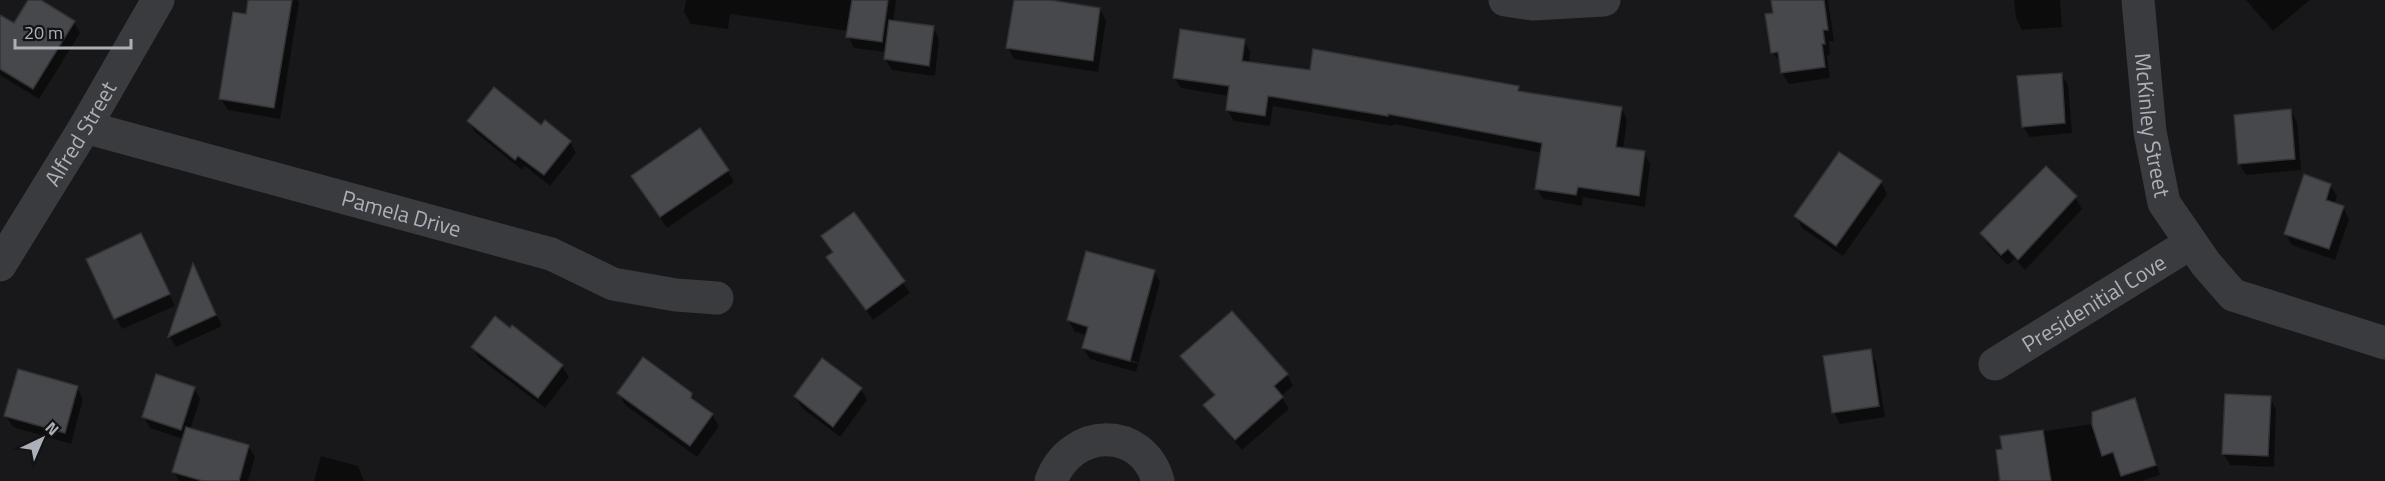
<svg xmlns="http://www.w3.org/2000/svg" width="2385" height="481" viewBox="0 0 2385 481" font-family="'Titillium Web',sans-serif">
<rect width="100%" height="100%" fill="#18181a"/>
<!-- shadow -->
<g fill="#0007" fill-rule="evenodd">
<path d="M 30,0 L 38,0 L 74,22 L 80,33 L 39,99 L 0,75 L 0,16 L 14,25 Z"/>
<path d="M 249,0 L 297,0 L 299,3 L 280,119 L 228,110 L 221,99 Z"/>
<path d="M 686,0 L 896,0 L 893,22 L 933,27 L 939,39 L 935,76 L 892,70 L 885,59 L 886,52 L 854,48 L 848,36 L 849,31 L 730,14 L 728,29 L 691,24 L 684,12 Z"/>
<path d="M 1015,0 L 1041,0 L 1100,9 L 1106,21 L 1098,72 L 1014,59 L 1008,48 Z"/>
<path d="M 1773,0 L 1828,0 L 1834,41 L 1829,41 L 1830,55 L 1827,56 L 1830,78 L 1789,84 L 1782,73 L 1781,63 L 1772,52 L 1775,15 Z"/>
<path d="M 2014,0 L 2060,0 L 2062,27 L 2022,30 L 2016,18 Z"/>
<path d="M 2246,0 L 2310,0 L 2273,31 Z"/>
<path d="M 1244,41 L 1250,52 L 1249,64 L 1311,72 L 1518,87 L 1521,93 L 1621,108 L 1627,119 L 1623,150 L 1644,153 L 1650,164 L 1645,207 L 1583,197 L 1582,206 L 1543,199 L 1536,188 L 1542,153 L 1394,124 L 1393,126 L 1273,106 L 1270,126 L 1234,121 L 1227,110 L 1229,96 L 1181,88 L 1174,77 Z"/>
<path d="M 2061,74 L 2068,85 L 2072,133 L 2030,137 L 2023,126 Z"/>
<path d="M 2291,111 L 2297,122 L 2301,170 L 2246,175 L 2239,164 Z"/>
<path d="M 469,121 L 541,127 L 570,142 L 576,153 L 550,186 L 525,166 L 522,170 L 475,132 Z"/>
<path d="M 728,171 L 734,182 L 667,228 L 639,187 Z"/>
<path d="M 1881,182 L 1887,194 L 1843,256 L 1802,228 L 1796,216 Z"/>
<path d="M 2330,185 L 2337,196 L 2334,205 L 2343,207 L 2349,219 L 2335,260 L 2292,245 L 2286,234 Z"/>
<path d="M 2075,197 L 2082,209 L 2025,270 L 2015,259 L 2008,265 L 1988,245 L 1982,234 Z"/>
<path d="M 854,214 L 910,293 L 873,320 L 835,268 Z"/>
<path d="M 147,246 L 175,306 L 122,329 L 116,318 Z"/>
<path d="M 193,267 L 222,326 L 176,347 L 170,337 Z"/>
<path d="M 1154,271 L 1160,282 L 1136,372 L 1090,359 L 1083,348 L 1087,335 L 1075,332 L 1068,320 ZM 1090,349 L 1138,362 L 1137,364 L 1090,352 Z"/>
<path d="M 473,347 L 562,366 L 569,377 L 545,408 L 479,358 Z"/>
<path d="M 1870,351 L 1876,362 L 1885,417 L 1840,424 L 1834,412 Z"/>
<path d="M 1182,357 L 1287,374 L 1293,386 L 1281,396 L 1289,409 L 1242,450 L 1212,416 L 1205,405 L 1215,397 Z"/>
<path d="M 77,388 L 83,399 L 71,444 L 13,427 L 6,416 Z"/>
<path d="M 194,388 L 200,399 L 190,430 L 248,446 L 255,457 L 248,481 L 179,481 L 174,472 L 183,439 L 150,428 L 144,417 Z"/>
<path d="M 861,389 L 867,400 L 840,437 L 802,408 L 795,397 Z"/>
<path d="M 619,393 L 691,394 L 696,403 L 712,415 L 719,426 L 697,457 L 625,405 Z"/>
<path d="M 2270,398 L 2276,409 L 2274,467 L 2230,465 L 2223,453 Z"/>
<path d="M 2134,400 L 2140,410 L 2160,475 L 2141,481 L 2001,481 L 2002,437 L 2093,424 L 2090,414 Z"/>
<path d="M 321,456 L 358,466 L 364,481 L 314,481 Z"/>
</g>
<!-- building -->
<g fill="#47484c" stroke="#323336" stroke-width="1.5">
<path d="M 28,0 L 41,0 L 75,21 L 33,89 L 0,69 L 0,15 L 14,23 Z"/>
<path d="M 248,0 L 292,0 L 274,108 L 219,99 L 233,12 L 246,14 Z"/>
<path d="M 852,0 L 888,0 L 882,42 L 846,37 Z"/>
<path d="M 1014,0 L 1050,0 L 1100,8 L 1093,61 L 1006,48 Z"/>
<path d="M 1771,0 L 1824,0 L 1828,30 L 1823,30 L 1825,44 L 1822,44 L 1825,67 L 1781,73 L 1778,52 L 1771,53 L 1765,14 L 1773,13 Z"/>
<path d="M 889,20 L 934,26 L 929,66 L 884,59 Z"/>
<path d="M 1180,29 L 1245,39 L 1242,61 L 1310,70 L 1313,49 L 1519,86 L 1518,91 L 1622,107 L 1616,147 L 1645,151 L 1639,196 L 1578,187 L 1576,195 L 1535,189 L 1542,143 L 1388,114 L 1388,116 L 1268,96 L 1265,116 L 1226,110 L 1229,86 L 1173,78 Z"/>
<path d="M 2062,73 L 2065,123 L 2022,127 L 2017,76 Z"/>
<path d="M 494,87 L 541,125 L 545,120 L 571,141 L 544,175 L 518,156 L 515,160 L 467,121 Z"/>
<path d="M 2291,109 L 2295,159 L 2238,164 L 2234,115 Z"/>
<path d="M 700,128 L 729,170 L 660,217 L 631,176 Z"/>
<path d="M 1839,152 L 1882,181 L 1836,246 L 1794,216 Z"/>
<path d="M 2046,166 L 2077,196 L 2018,260 L 2008,249 L 2001,255 L 1980,233 Z"/>
<path d="M 2304,174 L 2331,184 L 2326,200 L 2344,206 L 2329,249 L 2284,234 Z"/>
<path d="M 854,212 L 905,281 L 866,310 L 826,257 L 833,252 L 821,236 Z"/>
<path d="M 141,233 L 170,294 L 114,319 L 86,259 Z"/>
<path d="M 1086,251 L 1155,270 L 1130,361 L 1082,348 L 1088,327 L 1067,320 Z"/>
<path d="M 193,263 L 216,315 L 168,337 Z"/>
<path d="M 1232,311 L 1288,374 L 1274,386 L 1283,397 L 1235,440 L 1203,405 L 1215,395 L 1180,356 Z"/>
<path d="M 495,316 L 510,328 L 512,325 L 563,365 L 538,398 L 471,347 Z"/>
<path d="M 1871,349 L 1879,406 L 1832,413 L 1823,356 Z"/>
<path d="M 643,357 L 692,393 L 691,398 L 713,414 L 690,446 L 617,393 Z"/>
<path d="M 822,358 L 862,388 L 833,427 L 794,396 Z"/>
<path d="M 18,369 L 78,386 L 65,433 L 4,416 Z"/>
<path d="M 156,374 L 195,387 L 181,430 L 142,417 Z"/>
<path d="M 2225,394 L 2271,396 L 2268,456 L 2222,454 Z"/>
<path d="M 2135,398 L 2156,465 L 2121,476 L 2113,452 L 2102,456 L 2092,425 L 2092,412 Z"/>
<path d="M 186,427 L 249,445 L 239,481 L 203,481 L 172,472 Z"/>
<path d="M 2043,430 L 2051,481 L 2000,481 L 1996,450 L 2002,449 L 2000,436 Z"/>
</g>
<g fill="none" stroke-linecap="round" stroke-linejoin="round">
<!-- minor -->
<g stroke="#3a3b3f" stroke-width="33">
<path d="M 1505,0 L 1533,4 L 1604,0"/>
<path id="s1" d="M 2138,0 L 2150,132 L 2164,203 L 2206,264 L 2233,295 L 2385,343"/>
<path id="s2" d="M 85,127 L 551,254 L 613,284 L 676,295 L 717,298"/>
<path id="s3" d="M 0,265 L 85,127 L 158,0"/>
<path id="s4" d="M 1995,364 L 2191,243"/>
<path d="M 1051,481 C 1071,427 1142,425 1158,481"/>
</g>
</g>
<g text-anchor="middle" dominant-baseline="central" stroke-width="6" stroke-linejoin="round" paint-order="stroke">
<!-- street labels -->
<g font-size="22" fill="#acb0b8" stroke="#131315">
<text stroke="none"><textPath href="#s1" startOffset="126">McKinley Street</textPath></text>
<text stroke="none"><textPath href="#s3" startOffset="154">Alfred Street</textPath></text>
<text stroke="none"><textPath href="#s2" startOffset="328">Pamela Drive</textPath></text>
<text stroke="none"><textPath href="#s4" startOffset="116">Presidenitial Cove</textPath></text>
</g>
</g>
<!-- north arrow -->
<g transform="translate(42 439) rotate(44)" stroke="#131315" stroke-width="4.5" paint-order="stroke">
<path d="M0-4.5L10 22L0 15L-10 22Z" fill="#acb0b8"/>
<text y="-9" font-size="16" font-weight="bold" text-anchor="middle" fill="#acb0b8">N</text>
</g>
<!-- scale -->
<path d="M15 39v9h116v-9" fill="none" stroke="#acb0b8" stroke-width="3"/>
<text x="24" y="39" font-size="18" fill="#acb0b8" stroke="#131315" stroke-width="4.5" paint-order="stroke">20 m</text>
</svg>
